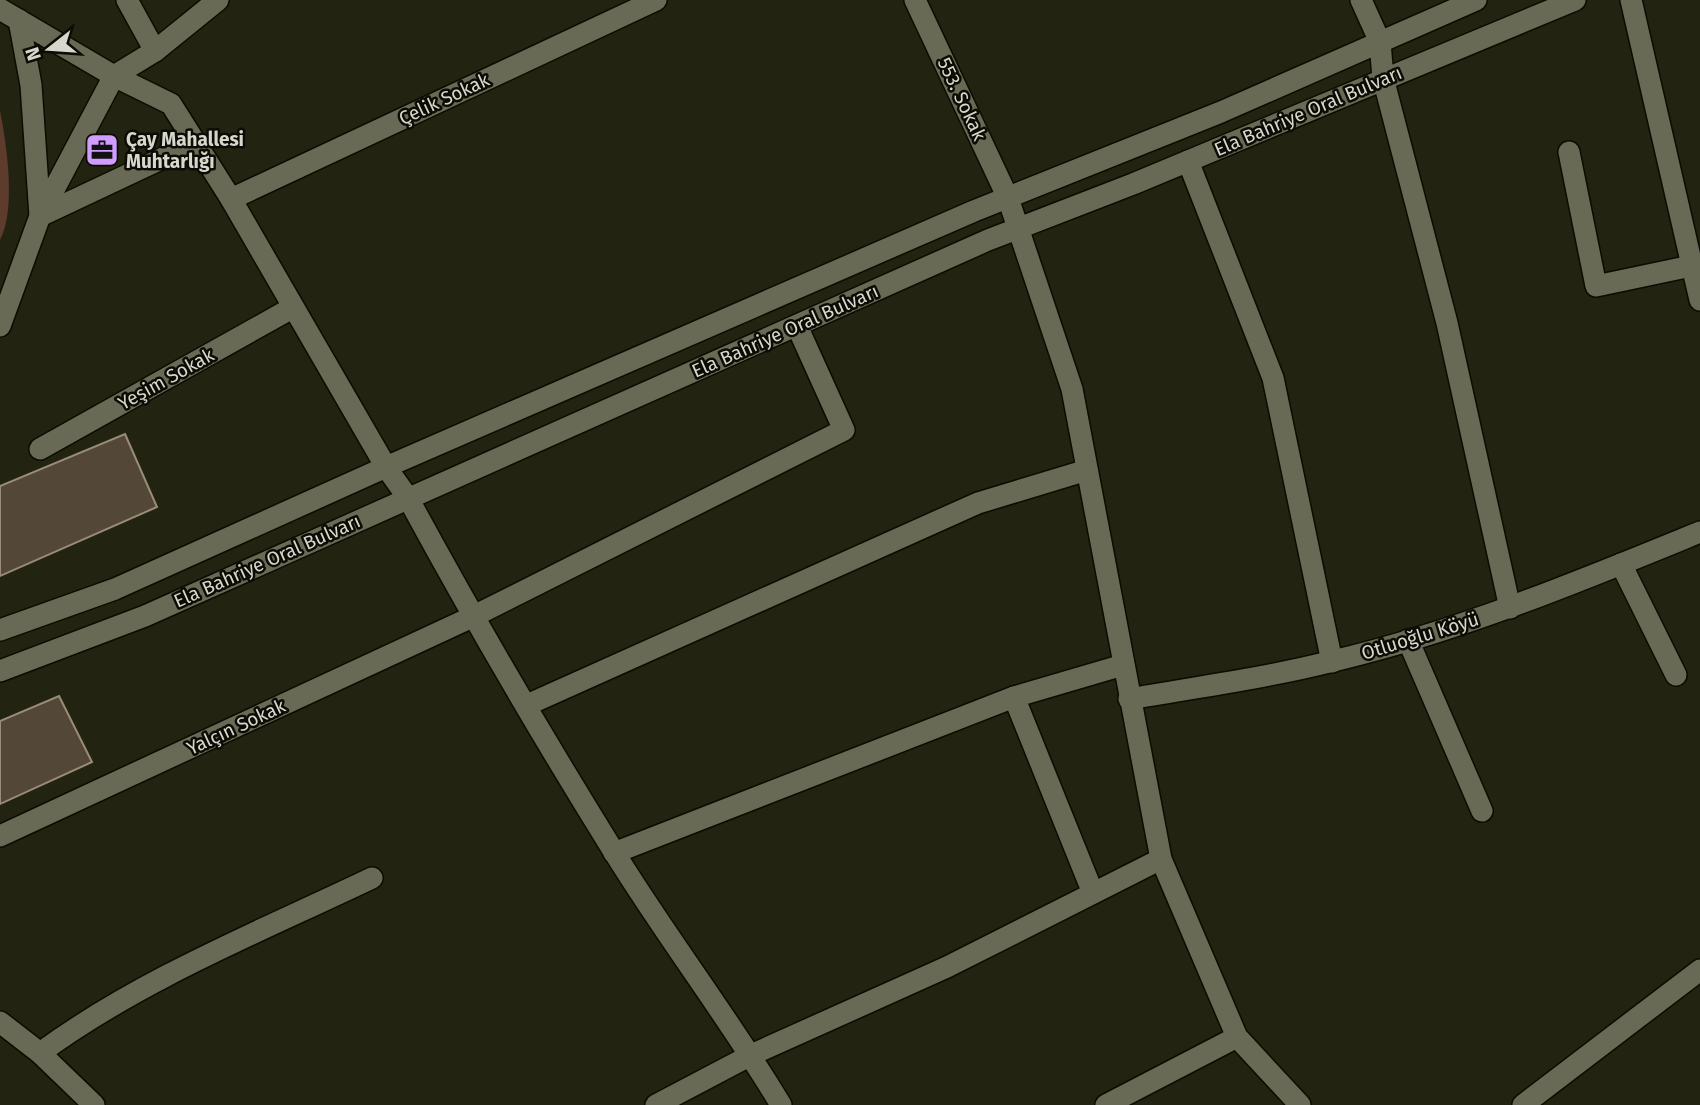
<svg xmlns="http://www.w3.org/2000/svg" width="1700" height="1105" viewBox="0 0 1700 1105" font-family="'Fira Sans',sans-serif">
<rect width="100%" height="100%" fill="#232311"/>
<!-- green -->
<path fill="#5d3c2d" d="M 0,111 C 7,146 16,209 0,240 Z"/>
<!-- building -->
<g fill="#534837" stroke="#998c79" stroke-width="2">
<path d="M 125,434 L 157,507 L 0,576 L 0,486 Z"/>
<path d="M 59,696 L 92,762 L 0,804 L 0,721 Z"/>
</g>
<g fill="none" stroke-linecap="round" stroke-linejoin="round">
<defs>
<g id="street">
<path d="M 127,0 L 155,51"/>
<path d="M 915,0 L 1008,198"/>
<path d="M 1361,0 L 1380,42 L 1383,78 L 1447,323 L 1510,608"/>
<path d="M 1631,0 L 1700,300"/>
<path d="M 1569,152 L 1596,286 L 1691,266"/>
<path d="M 1188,161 L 1273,378 L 1332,662"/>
<path d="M 231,199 L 656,0"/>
<path d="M 40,216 L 114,76 L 155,51 L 218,0"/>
<path d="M 40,216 L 195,143"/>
<path d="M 40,449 L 292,308"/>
<path d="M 408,498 C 473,618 542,736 614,852 C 667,938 729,1018 781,1105"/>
<path d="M 1621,564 L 1676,675"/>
<path d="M 1408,640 L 1482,811"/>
<path d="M 1014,697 L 1093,893"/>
<path d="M 1129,699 C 1197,687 1266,678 1333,661 C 1460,631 1580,581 1700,532"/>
<path d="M 527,705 L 978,503 L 1087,470"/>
<path d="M 0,836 L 472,617 L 844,430 L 797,326"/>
<path d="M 614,853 L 1014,697 L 1123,665"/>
<path d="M 0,1022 L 40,1053 L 94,1105"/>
<path d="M 40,1053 C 141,979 259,932 372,878"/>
<path d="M 656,1105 L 751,1055 L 947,967 L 1161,859"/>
<path d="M 1106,1105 L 1237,1037"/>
<path d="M 1523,1105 L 1700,970"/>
</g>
<g id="secondary">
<path d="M 0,9 L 114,76 L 171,104 L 231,199 L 386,467 L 408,498"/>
<path d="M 1008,198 L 1072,389 L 1161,859 L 1237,1037 L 1300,1105"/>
<path d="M 0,326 L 40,216 L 31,85 L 19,20"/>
<path d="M 0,630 L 115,589 L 386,467 L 974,211 L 1221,112 L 1476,0"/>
<path d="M 0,671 L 145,616 L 988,240 L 1133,184 L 1575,0"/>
</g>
</defs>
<!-- street casing -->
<use href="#street" stroke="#0c0c00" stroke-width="24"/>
<!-- secondary casing -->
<use href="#secondary" stroke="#0c0c00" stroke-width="24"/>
<!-- street -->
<use href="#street" stroke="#686a55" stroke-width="21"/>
<!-- secondary -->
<use href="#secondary" stroke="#686a55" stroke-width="21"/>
</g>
<!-- icons -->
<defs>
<symbol id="office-square" viewBox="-11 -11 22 22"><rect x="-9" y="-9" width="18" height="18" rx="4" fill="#d09dff" stroke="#0c0c05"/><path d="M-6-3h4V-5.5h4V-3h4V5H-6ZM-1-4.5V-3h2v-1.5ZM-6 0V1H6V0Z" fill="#111"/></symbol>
</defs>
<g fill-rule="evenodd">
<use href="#office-square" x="83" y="131" width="38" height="38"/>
</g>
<g text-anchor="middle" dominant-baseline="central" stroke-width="5" stroke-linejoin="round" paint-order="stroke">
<!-- street labels -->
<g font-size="19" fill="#d7d8cd" stroke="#0c0c05">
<text transform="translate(444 99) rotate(-25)">Çelik Sokak</text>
<text transform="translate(962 99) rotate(65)">553. Sokak</text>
<text transform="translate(1308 111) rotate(-23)">Ela Bahriye Oral Bulvarı</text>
<text transform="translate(785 331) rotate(-24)">Ela Bahriye Oral Bulvarı</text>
<text transform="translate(166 379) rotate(-29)">Yeşim Sokak</text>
<text transform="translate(267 561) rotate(-24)">Ela Bahriye Oral Bulvarı</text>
<text transform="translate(1420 636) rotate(-17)">Otluoğlu Köyü</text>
<text transform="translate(236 727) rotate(-25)">Yalçın Sokak</text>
</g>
<!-- poi labels -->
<g font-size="19" font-weight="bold" fill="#d7d8cd" stroke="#0c0c05" text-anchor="start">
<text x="126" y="139">Çay Mahallesi<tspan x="126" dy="22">Muhtarlığı</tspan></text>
</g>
</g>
<!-- north arrow -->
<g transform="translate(49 49) rotate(253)" stroke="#0c0c05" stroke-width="5" paint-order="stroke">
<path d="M0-5L12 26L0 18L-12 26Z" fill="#d7d8cd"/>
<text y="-10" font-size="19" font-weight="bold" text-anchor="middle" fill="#d7d8cd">N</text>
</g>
</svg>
